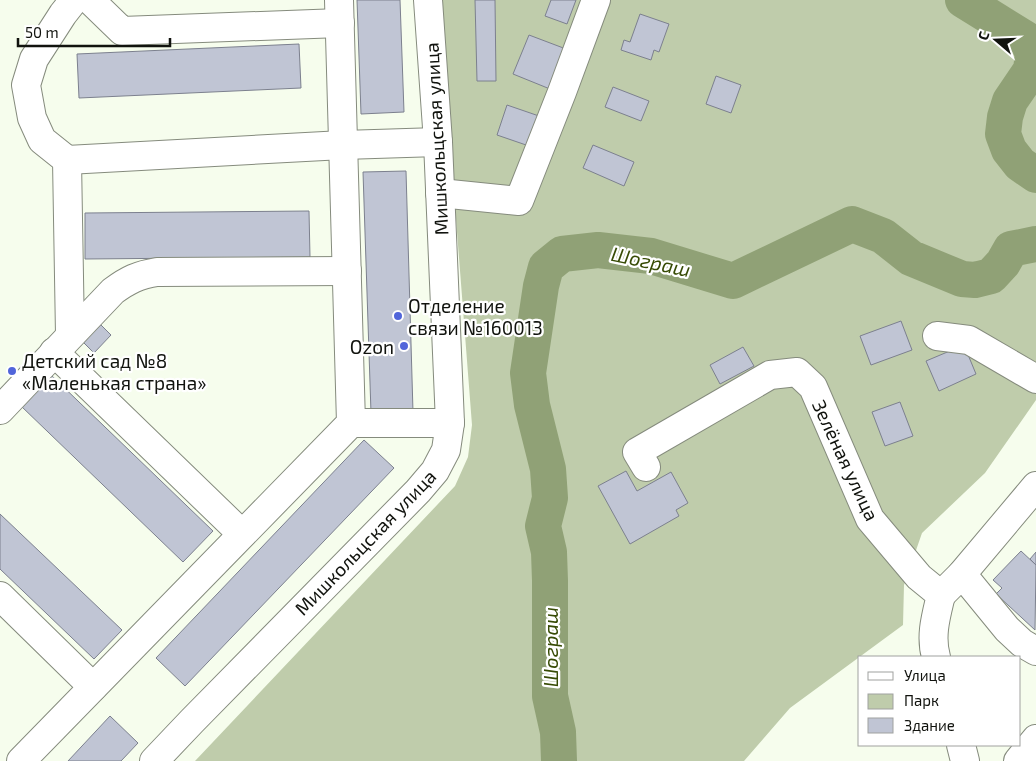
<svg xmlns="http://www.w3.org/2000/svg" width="1036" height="761" viewBox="0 0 1036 761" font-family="'Exo 2',sans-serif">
<rect width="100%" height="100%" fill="#f6fded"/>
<!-- green -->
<path fill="#bfccab" d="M 439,0 L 1036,0 L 1036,400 L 985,473 L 922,533 L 904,585 L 903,625 L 790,708 L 744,761 L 195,761 L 455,486 L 468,457 L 472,425 Z"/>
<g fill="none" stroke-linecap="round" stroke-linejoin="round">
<!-- river -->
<g stroke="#90a176" stroke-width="36">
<path d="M 963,0 L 1026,39 L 1033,53 L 1031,70 L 1010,101 L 1005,117 L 1003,134 L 1009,150 L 1020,164 L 1036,175"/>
<path d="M 559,761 L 558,732 L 550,696 L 550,581 L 549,552 L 543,526 L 550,498 L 548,469 L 532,405 L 528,373 L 541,286 L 546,267 L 562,254 L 598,250 L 651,256 L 733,281 L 852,224 L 883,236 L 911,258 L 962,279 L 975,280 L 991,276 L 1003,263 L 1011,249 L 1036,244"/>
</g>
</g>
<!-- building -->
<g fill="#c0c5d4" stroke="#7c808e">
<path d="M 357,0 L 400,0 L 404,112 L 361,114 Z"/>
<path d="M 475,0 L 495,0 L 496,81 L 477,81 Z"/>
<path d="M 551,0 L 576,0 L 567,24 L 545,16 Z"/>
<path d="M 640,14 L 669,24 L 659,52 L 654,50 L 651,60 L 621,50 L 624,40 L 630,42 Z"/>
<path d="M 529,35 L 566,49 L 550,89 L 513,74 Z"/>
<path d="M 299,44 L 301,88 L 79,98 L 77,54 Z"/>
<path d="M 716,76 L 741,85 L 731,113 L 706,104 Z"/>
<path d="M 613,87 L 649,101 L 641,121 L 605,107 Z"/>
<path d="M 507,105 L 539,116 L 529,146 L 497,135 Z"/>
<path d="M 593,145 L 634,162 L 624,186 L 583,168 Z"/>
<path d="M 406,171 L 413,412 L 371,413 L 363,172 Z"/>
<path d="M 309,211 L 310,257 L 85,259 L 85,213 Z"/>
<path d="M 901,321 L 912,350 L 871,365 L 860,336 Z"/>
<path d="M 99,323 L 111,335 L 94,353 L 82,341 Z"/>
<path d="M 964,345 L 976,374 L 939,391 L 926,361 Z"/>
<path d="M 743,347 L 754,366 L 720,384 L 710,365 Z"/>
<path d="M 51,375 L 213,531 L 183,562 L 21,406 Z"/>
<path d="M 900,402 L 913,436 L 885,446 L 872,412 Z"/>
<path d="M 364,440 L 394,468 L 185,686 L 156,658 Z"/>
<path d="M 626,471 L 637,491 L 671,472 L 688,503 L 676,510 L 679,516 L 630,544 L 598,486 Z"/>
<path d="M 0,514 L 122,630 L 94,659 L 0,569 Z"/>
<path d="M 1021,551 L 1036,565 L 1035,630 L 996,594 L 1002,588 L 993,580 Z"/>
<path d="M 1036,552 L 1036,565 L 1030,559 Z"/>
<path d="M 110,716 L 138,743 L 121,761 L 68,761 Z"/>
</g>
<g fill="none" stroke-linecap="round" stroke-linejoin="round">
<defs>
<g id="minor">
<path d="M 90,0 L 122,31 L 340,23"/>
<path d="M 67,160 L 343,145 L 438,142"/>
<path d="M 440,193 L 519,201 L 562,92 L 596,0"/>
<path d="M 70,335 L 67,160 L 42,140 L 32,118 L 26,85 L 34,59 L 63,14 L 74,0"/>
<path d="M 937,336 L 969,340 L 1036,379"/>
<path d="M 54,352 L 242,534"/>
<path d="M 0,410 L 113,291 C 128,280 138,275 157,272 L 347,271"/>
<path d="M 351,423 L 450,423"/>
<path d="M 646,467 L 637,452 L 770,375 L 797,372 L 813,387 L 870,519 L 919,577 L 941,595 C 936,616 930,636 936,657"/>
<path d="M 962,574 L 1007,629 L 1022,643 L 1036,651"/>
<path d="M 941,595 L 962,574 L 1036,486"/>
<path d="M 0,596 L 93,687"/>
<path d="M 961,745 L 965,761"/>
<path d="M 21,761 L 351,423 L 339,0"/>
<path d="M 154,761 L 192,721 L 418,491 L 435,471 L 446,450 L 450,423 L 438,142 L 428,0"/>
<path d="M 1018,761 L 1036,739"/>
</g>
</defs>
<!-- minor casing -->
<use href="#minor" stroke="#858b7d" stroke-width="30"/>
<!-- minor -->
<use href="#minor" stroke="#fff" stroke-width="28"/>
</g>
<!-- markers -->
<g fill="#5165da" stroke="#fff" stroke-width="2">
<circle cx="398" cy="316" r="5"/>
<circle cx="404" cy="346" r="5"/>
<circle cx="12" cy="371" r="5"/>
</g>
<g text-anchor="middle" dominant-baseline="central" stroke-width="4.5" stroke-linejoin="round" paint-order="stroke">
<!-- street labels -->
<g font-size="19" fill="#11130e" stroke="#fff">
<text transform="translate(436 139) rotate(-93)">Мишкольцская улица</text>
<text transform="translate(846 460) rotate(65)">Зелёная улица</text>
<text transform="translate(365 542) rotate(-46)">Мишкольцская улица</text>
</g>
<!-- poi labels -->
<g font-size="19" fill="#11130e" stroke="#fff" text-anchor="start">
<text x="408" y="305">Отделение<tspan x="408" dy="22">связи №160013</tspan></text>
<text x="394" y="346" text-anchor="end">Ozon</text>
<text x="22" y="360">Детский сад №8<tspan x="22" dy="22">«Маленькая страна»</tspan></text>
</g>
<!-- water labels -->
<g font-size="20" font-style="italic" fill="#374b05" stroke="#fff">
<text transform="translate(651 261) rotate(12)">Шограш</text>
<text transform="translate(550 647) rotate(-90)">Шограш</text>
</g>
</g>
<!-- legend -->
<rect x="858" y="656" width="162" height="90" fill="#ffffff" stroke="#a0a19f"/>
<rect x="868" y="672" width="25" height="8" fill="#ffffff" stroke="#a0a19f"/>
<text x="904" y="681" font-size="15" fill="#11130e">Улица</text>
<rect x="868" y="694" width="25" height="15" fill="#bfccab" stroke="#a0a19f"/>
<text x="904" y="706" font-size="15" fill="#11130e">Парк</text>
<rect x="868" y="718" width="25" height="15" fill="#c0c5d4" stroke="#a0a19f"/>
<text x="904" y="731" font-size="15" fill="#11130e">Здание</text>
<!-- north arrow -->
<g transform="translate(996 40) rotate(289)" stroke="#ffffff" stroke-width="4" paint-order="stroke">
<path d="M0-4L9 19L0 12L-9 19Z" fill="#11130e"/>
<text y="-8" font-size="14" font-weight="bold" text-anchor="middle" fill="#11130e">С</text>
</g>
<!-- scale -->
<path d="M18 38v8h152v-8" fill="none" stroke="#11130e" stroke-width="2.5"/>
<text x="25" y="38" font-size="15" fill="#11130e" stroke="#ffffff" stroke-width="4" paint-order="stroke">50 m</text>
</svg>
